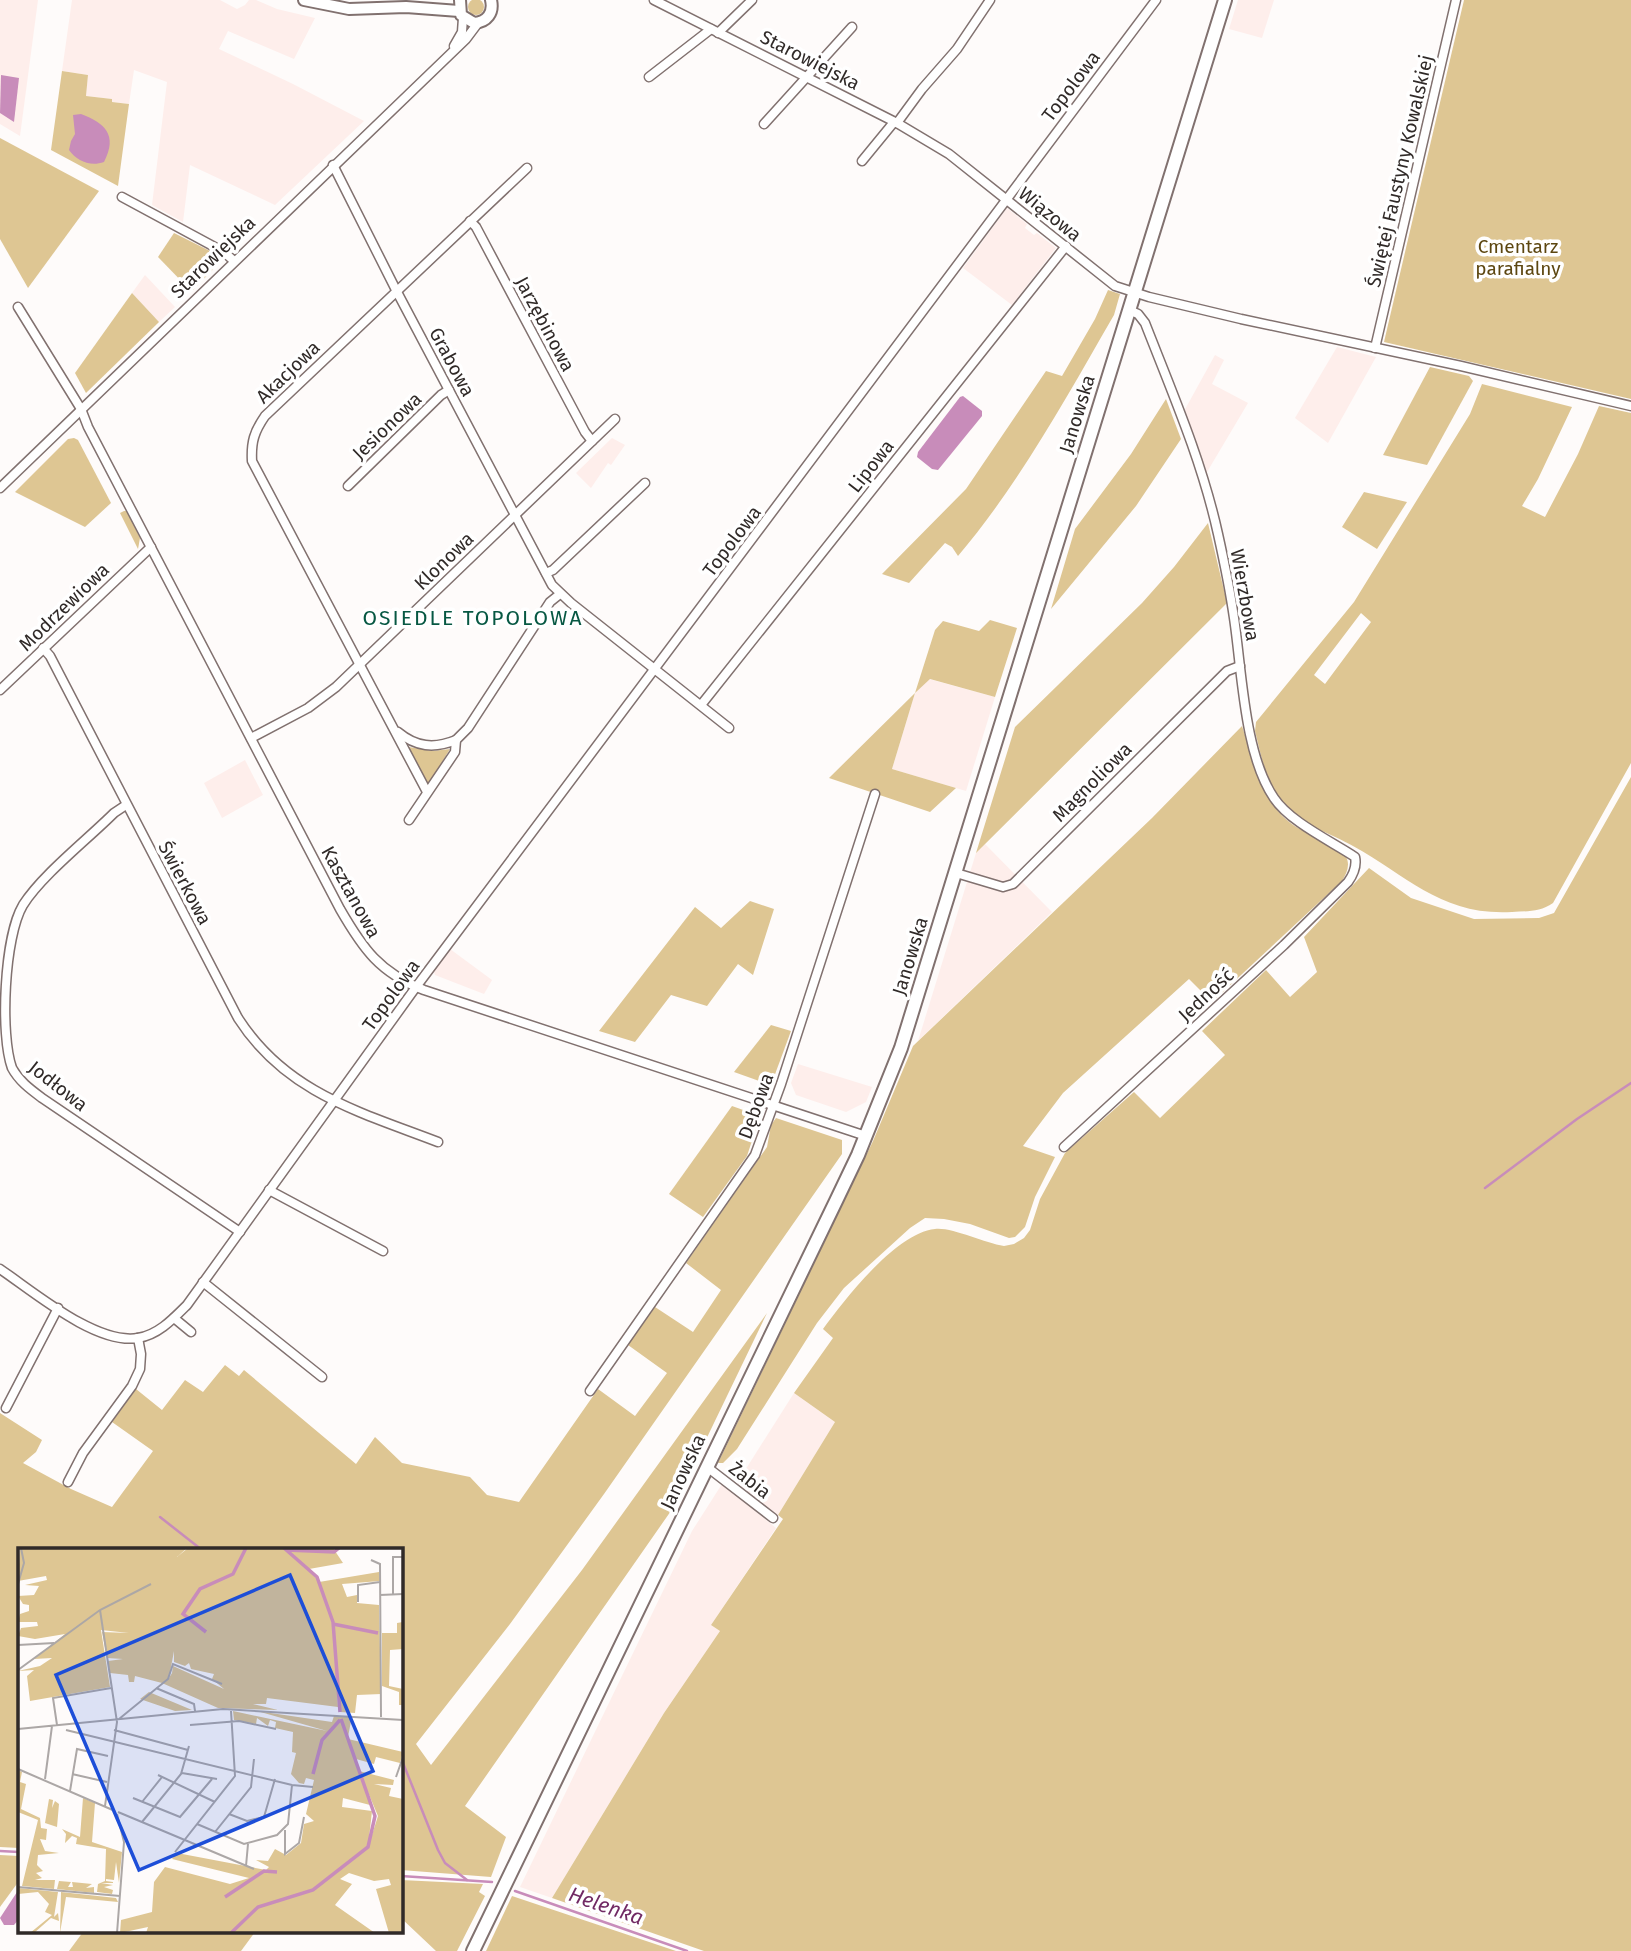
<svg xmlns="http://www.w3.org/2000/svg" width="1631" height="1951" viewBox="0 0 1631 1951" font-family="'Fira Sans',sans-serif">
<rect width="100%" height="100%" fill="#fefbfa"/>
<!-- built -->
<g fill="#feeeeb">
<path d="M 0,0 L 38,0 L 20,136 L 0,124 Z"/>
<path d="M 72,0 L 220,0 L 237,9 L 245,5 L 249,0 L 256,0 L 277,9 L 315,18 L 294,59 L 228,31 L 219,49 L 293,84 L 364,121 L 275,205 L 190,165 L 183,222 L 152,205 L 167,82 L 134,70 L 129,104 L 112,102 L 112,99 L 86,96 L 88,75 L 62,71 Z"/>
<path d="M 1238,0 L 1274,0 L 1262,38 L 1229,29 Z"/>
<path d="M 1007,208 L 1027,224 L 1025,228 L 1034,235 L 1037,233 L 1056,248 L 1012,305 L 963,268 Z"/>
<path d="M 145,275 L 175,307 L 159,322 L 132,293 Z"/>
<path d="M 1337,347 L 1376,357 L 1328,443 L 1295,418 Z"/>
<path d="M 1215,355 L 1224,360 L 1212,384 L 1248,403 L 1207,472 L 1204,471 L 1183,413 Z"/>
<path d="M 612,438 L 625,445 L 611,465 L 608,463 L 591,488 L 576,473 Z"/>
<path d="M 929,679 L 995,697 L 966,791 L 892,769 L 915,693 Z"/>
<path d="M 245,760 L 263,795 L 222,818 L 204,783 Z"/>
<path d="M 985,844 L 1052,912 L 918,1041 L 976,853 Z"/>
<path d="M 450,949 L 492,980 L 484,994 L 435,975 L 434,972 Z"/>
<path d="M 798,1064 L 872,1087 L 866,1102 L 846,1112 L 796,1095 L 791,1083 Z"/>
<path d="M 794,1393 L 835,1422 L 778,1515 L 737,1483 Z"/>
<path d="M 722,1484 L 776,1528 L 711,1625 L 720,1631 L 664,1713 L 552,1898 L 520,1887 L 692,1531 Z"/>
</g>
<!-- green -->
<g fill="#dec693" fill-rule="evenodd">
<circle cx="476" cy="7" r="8"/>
<path d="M 1464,0 L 1631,0 L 1631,399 L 1384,342 Z"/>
<path d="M 62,71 L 88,75 L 86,96 L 112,99 L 112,102 L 129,104 L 118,186 L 51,150 Z"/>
<path d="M 0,138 L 99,191 L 28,288 L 0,239 Z"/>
<path d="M 174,233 L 224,258 L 193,290 L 189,289 L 158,257 Z"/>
<path d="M 1108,290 L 1120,294 L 1114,315 C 1066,398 1019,484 958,556 L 952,547 L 945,543 L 909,583 L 882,574 L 966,489 L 1046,371 L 1062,376 L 1095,319 Z"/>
<path d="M 132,293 L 159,322 L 86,393 L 75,373 Z"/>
<path d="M 1430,367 L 1469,376 L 1473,381 L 1427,465 L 1383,455 Z"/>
<path d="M 1482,384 L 1572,407 L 1538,479 L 1522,506 L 1545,517 L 1578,454 L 1599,406 L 1631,413 L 1631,763 L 1553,903 C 1540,912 1528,911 1512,912 C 1442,916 1409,877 1353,846 C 1332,834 1305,826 1288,809 C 1267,789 1262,759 1255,731 L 1256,722 L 1354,602 L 1470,414 ZM 1361,613 L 1371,622 L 1325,684 L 1314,675 Z"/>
<path d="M 1166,399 L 1181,439 L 1136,506 L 1051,609 L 1075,529 L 1131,454 Z"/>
<path d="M 74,438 L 78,440 L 111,503 L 85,527 L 15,492 L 68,439 Z"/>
<path d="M 1364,492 L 1407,502 L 1377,549 L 1342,527 Z"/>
<path d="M 124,511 L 127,511 L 140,538 L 138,549 L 120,513 Z"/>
<path d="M 1208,523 L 1227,603 L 976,853 L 1015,727 L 1142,603 L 1174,567 Z"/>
<path d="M 990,620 L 1017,628 L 995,697 L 930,679 L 915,693 L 892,769 L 956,788 L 930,812 L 829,778 L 915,693 L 935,630 L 943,621 L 979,631 Z"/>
<path d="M 1242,726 C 1254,762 1263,808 1298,828 C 1310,835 1338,845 1345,855 C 1351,864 1347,873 1342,881 L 1212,1002 L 1189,979 L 1063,1093 L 1023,1146 L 1055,1157 L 1035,1197 L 1025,1227 L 1015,1237 L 1009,1238 L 970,1224 L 944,1219 L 925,1218 L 910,1228 L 844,1288 L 817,1323 L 737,1449 L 723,1463 L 718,1463 L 873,1141 L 913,1046 L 1152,818 Z"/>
<path d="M 409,747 L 433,751 L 450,749 L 428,785 L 408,748 Z"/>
<path d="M 1631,777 L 1631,1951 L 704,1951 L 552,1898 L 664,1713 L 720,1631 L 711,1625 L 783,1519 L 778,1515 L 835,1422 L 794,1393 L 833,1338 L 823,1329 C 845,1299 896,1233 935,1229 C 952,1227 984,1243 1004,1246 L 1014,1244 L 1024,1238 L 1030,1230 L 1040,1199 L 1065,1153 L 1134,1092 L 1160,1118 L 1225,1055 L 1202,1031 L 1266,970 L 1290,997 L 1317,972 L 1304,937 L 1369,868 L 1411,898 L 1474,919 L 1539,918 L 1554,913 Z"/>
<path d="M 750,901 L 774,909 L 753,975 L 738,964 L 707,1006 L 671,995 L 635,1042 L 599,1031 L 695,907 L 721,928 Z"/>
<path d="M 771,1025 L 791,1031 L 774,1077 L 762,1082 L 734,1072 Z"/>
<path d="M 732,1106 L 760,1116 L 747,1156 L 703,1217 L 669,1194 Z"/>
<path d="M 776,1118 L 842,1140 L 842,1154 L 604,1494 L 510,1624 L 416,1744 L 431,1765 L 582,1570 L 767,1313 L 673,1508 L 465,1806 L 506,1837 L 491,1877 L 401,1870 L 401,1550 L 19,1550 L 19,1848 L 0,1847 L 0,1413 L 42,1440 L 36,1452 L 23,1463 L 71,1489 L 112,1507 L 153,1451 L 112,1422 L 136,1389 L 162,1410 L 185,1380 L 203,1392 L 225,1365 L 239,1376 L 244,1370 L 356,1464 L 375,1437 L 402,1463 L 470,1477 L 487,1495 L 519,1502 L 598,1389 L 635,1416 L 667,1373 L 628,1345 L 655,1307 L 693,1332 L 721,1290 L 686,1263 L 767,1147 L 771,1125 Z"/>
<path d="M 0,1855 L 19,1856 L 19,1881 L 0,1907 Z"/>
<path d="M 401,1880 L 483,1884 L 479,1892 L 485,1896 L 457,1951 L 436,1951 L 401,1918 Z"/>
<path d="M 512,1896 L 676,1951 L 486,1951 Z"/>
<path d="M 83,1932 L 255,1932 L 241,1951 L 69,1951 Z"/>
</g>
<!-- water -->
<g fill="#c88cba">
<path d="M 1,75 L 19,78 L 14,122 L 0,113 Z"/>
<path d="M 81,114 C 105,123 118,135 104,162 C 90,167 77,161 69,150 L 71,141 L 75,134 L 73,115 Z"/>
<path d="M 963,396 L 982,411 L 982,416 L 938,470 L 932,469 L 917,457 L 918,452 L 960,397 Z"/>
<path d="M 19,1889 L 19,1919 L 14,1925 L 4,1925 L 0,1918 Z"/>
</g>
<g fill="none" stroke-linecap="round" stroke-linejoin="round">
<!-- stream -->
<g stroke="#c88cba" stroke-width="2.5">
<path d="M 1485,1188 L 1577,1119 L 1631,1083"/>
<path d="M 160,1517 L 202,1550"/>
<path d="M 401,1758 L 438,1850 L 445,1863 L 467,1880"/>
<path d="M 0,1851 L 19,1852"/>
<path d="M 401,1876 L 492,1882"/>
<path d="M 515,1891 L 687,1951"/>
</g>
<defs>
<g id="minor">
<path d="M 654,0 L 897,123 L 949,154 L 1115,286 L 1149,297 L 1241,319 L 1461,366 L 1631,406"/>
<path d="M 718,33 L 752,0"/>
<path d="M 454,46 L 462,32 L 463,18"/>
<path d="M 649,77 L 711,29"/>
<path d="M 897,123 L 922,89 L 957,49 L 990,0"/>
<path d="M 764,124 L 852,27"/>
<path d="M 862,161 L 894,122"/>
<path d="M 333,165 L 396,290 L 552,585 L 571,603 L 729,728"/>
<path d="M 122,197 L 224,252 L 234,261"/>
<path d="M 470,221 L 476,227 L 585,432 L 592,441"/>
<path d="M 18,307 L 81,409 L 88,427 L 340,909 C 363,949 380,973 424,990 L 866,1136"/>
<path d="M 1375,348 L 1456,0"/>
<path d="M 348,486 L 441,395 L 449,390"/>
<path d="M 0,488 L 466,39 L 478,23"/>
<path d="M 546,573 L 553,570 L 645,483"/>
<path d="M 43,648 L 50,656 L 238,1018 C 286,1093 360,1112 438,1142"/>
<path d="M 0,690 L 151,547"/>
<path d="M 701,705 L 1066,246"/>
<path d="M 398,732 C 416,747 434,749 456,740"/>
<path d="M 251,738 L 308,708 L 336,687 L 615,419"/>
<path d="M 427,792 L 252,461 C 251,442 254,432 265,416 L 527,168"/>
<path d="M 126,805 L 114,813 C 88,839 42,875 23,905 C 4,937 0,1035 12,1068 C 19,1081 30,1089 42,1098 L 240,1232"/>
<path d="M 409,820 L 455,752 L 456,740 L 468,728 L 550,602 L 560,594"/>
<path d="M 956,873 L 1003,887 L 1013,884 L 1227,671 L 1240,666"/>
<path d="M 1064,1147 L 1284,945 L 1348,882 C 1353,875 1357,866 1355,857 C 1331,841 1290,822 1274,798 C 1244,754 1242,671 1234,618 C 1230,590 1224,561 1218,534 C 1202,461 1172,392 1145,323 L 1138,314 L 1129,310"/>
<path d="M 269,1190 L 383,1251"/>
<path d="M 0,1269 C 34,1292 96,1345 138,1338 C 158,1335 173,1319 187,1305 L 416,987 L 1156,0"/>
<path d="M 203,1282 L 322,1377"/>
<path d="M 174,1318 L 191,1332"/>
<path d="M 590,1391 L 755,1155 L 781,1084 L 875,794"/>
<path d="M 6,1408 L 58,1308"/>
<path d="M 707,1467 L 773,1518"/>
<path d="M 68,1482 L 83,1453 L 132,1386 L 140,1369 L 141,1354 L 138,1338"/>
</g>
<g id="tertiary">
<path d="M 304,0 L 349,9 L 406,7 L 459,11"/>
<path d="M 460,0 L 461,15 L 474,23 C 487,22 494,13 491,0"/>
</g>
<path id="secondary" d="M 473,1951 L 836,1201 L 858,1155 L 901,1048 L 1225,0"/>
</defs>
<!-- minor casing -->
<use href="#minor" stroke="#81716f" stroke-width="11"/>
<!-- tertiary casing -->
<use href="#tertiary" stroke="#81716f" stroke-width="14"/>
<!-- secondary casing -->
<use href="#secondary" stroke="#81716f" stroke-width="16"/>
<!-- minor -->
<use href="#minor" stroke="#fff" stroke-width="8"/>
<!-- tertiary -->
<use href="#tertiary" stroke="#fff" stroke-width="10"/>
<!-- secondary -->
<use href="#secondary" stroke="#fff" stroke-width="12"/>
</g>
<g text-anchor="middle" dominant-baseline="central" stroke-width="7" stroke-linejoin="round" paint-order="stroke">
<!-- street labels -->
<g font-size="19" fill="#302a28" stroke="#fff">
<text transform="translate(810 60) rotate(27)">Starowiejska</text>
<text transform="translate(1071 86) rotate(-53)">Topolowa</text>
<text transform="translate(1400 171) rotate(-77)">Świętej Faustyny Kowalskiej</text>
<text transform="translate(1050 214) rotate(39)">Wiązowa</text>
<text transform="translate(213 257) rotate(-44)">Starowiejska</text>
<text transform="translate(545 324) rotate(62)">Jarzębinowa</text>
<text transform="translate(452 362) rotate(62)">Grabowa</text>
<text transform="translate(288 372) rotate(-44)">Akacjowa</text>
<text transform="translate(1077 414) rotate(-73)">Janowska</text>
<text transform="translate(387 426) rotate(-44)">Jesionowa</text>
<text transform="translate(871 466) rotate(-52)">Lipowa</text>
<text transform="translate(732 541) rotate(-53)">Topolowa</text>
<text transform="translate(444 561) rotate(-44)">Klonowa</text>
<text transform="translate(1245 595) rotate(80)">Wierzbowa</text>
<text transform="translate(64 607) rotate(-44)">Modrzewiowa</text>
<text transform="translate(1092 782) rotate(-45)">Magnoliowa</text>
<text transform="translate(185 883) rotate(62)">Świerkowa</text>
<text transform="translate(351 892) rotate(61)">Kasztanowa</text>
<text transform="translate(910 956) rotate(-73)">Janowska</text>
<text transform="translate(391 995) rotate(-54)">Topolowa</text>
<text transform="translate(1206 995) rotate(-43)">Jedność</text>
<text transform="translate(58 1086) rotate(38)">Jodłowa</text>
<text transform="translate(756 1106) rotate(-70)">Dębowa</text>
<text transform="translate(683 1472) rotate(-65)">Janowska</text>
<text transform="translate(750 1480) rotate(38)">Żabia</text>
</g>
<!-- park labels -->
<g font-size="19" fill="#5c4610" stroke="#fff">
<text x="1518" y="246">Cmentarz<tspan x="1518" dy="22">parafialny</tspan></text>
</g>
<!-- neighbourhood labels -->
<g font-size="21" letter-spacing="2" fill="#075843" stroke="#fff">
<text x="473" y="618">OSIEDLE TOPOLOWA</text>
</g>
<!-- water labels -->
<g font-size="21" font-style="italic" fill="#712a64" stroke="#fff">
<text transform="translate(606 1906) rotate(19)">Helenka</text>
</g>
</g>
<!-- overview -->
<g transform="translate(18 1548)">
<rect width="385" height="385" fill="#fefbfa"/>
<path d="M 2,0 L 169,0 L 159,9 L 170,0 L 315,0 L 325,15 L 291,21 L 301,34 L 361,24 L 362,33 L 324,36 L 329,49 L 339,47 L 339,55 L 361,57 L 363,146 L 339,147 L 337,165 L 322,164 L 318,119 L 320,159 L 249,150 L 248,156 L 235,156 L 260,162 L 200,160 L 144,135 L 117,128 L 116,134 L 111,134 L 110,127 L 92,125 L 90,113 L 105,111 L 89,110 L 84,84 L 111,85 L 83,82 L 92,139 L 12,153 L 9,128 L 16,122 L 0,123 L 22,118 L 34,110 L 16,111 L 47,86 L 17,91 L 0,88 L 3,80 L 20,78 L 19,74 L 0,74 L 2,66 L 11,63 L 11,57 L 5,56 L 0,48 L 16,47 L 21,38 L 7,37 L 29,32 L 28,28 L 0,33 ZM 156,103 L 156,114 L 167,118 L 171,115 L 173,121 L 196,126 L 194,131 L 206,141 L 155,118 L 154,125 L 151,130 ZM 385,74 L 385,101 L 372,102 L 371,138 L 385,141 L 385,157 L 381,157 L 381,144 L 364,138 L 364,85 L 379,85 L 379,75 ZM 131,144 L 174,162 L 157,163 L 122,151 ZM 215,163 L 309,183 L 239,163 L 314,174 L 316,168 L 334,168 L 330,189 L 322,170 L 341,223 L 376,232 L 375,237 L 356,236 L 373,240 L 371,248 L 385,251 L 385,385 L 371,385 L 358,341 L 373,337 L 371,331 L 356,333 L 331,325 L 322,331 L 334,336 L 317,357 L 357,385 L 128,385 L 130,379 L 102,385 L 103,372 L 134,364 L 136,334 L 147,319 L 212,336 L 231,330 L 154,311 L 159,305 L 248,322 L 251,319 L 238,312 L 250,313 L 257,301 L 268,307 L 283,295 L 286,276 L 296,273 L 288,266 L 296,232 L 288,230 L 286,236 L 281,235 L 273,226 L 278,205 L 274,204 L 275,184 L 257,180 L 258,174 L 252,172 L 250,178 L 239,170 L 238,176 L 216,172 ZM 344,230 L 360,268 L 350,299 L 354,263 L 324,259 L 325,250 L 352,257 ZM 330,191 L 385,204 L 382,215 L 358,209 L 356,216 L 338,211 ZM 0,222 L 4,224 L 2,234 L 8,236 L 3,261 L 22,270 L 23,280 L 29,281 L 28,292 L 22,291 L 27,303 L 41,305 L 20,307 L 19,317 L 25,323 L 18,325 L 24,330 L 17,332 L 37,332 L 36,341 L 4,338 L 20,272 L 0,264 ZM 65,250 L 77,255 L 74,294 L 104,304 L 101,335 L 98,314 L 96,332 L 88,331 L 88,333 L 95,334 L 95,335 L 83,335 L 95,337 L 86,339 L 95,342 L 94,346 L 79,344 L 80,336 L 87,333 L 88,301 L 58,296 L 59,290 L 54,288 L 47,295 L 48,286 L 44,281 L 62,289 ZM 31,251 L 35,252 L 34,260 L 37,253 L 41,256 L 39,279 L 27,275 ZM 41,333 L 53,334 L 50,339 L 55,339 L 54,334 L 74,336 L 68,340 L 76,339 L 76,345 L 39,341 ZM 0,340 L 40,344 L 36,369 L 40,365 L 41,373 L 33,370 L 16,385 L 12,385 L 34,367 L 27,364 L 31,356 L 20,344 L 0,346 ZM 43,344 L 98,350 L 100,354 L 48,349 L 42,385 Z" fill="#dec693" fill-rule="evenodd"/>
<path fill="none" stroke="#c88cba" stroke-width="3.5" d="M 266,0 L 299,29 L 315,74 L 322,164M 268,2 L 316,4 L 321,0M 315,76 L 360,85M 188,84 L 165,66 L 182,41 L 215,26 L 228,0M 295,226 L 304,192 L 322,172M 207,349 L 246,323 L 259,324M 213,385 L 240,359 L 295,342 L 350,299 L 357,268 L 323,171"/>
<path fill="none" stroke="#aca7a6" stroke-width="2" d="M 353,12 L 362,16 L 363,169M 0,36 L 6,15 L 3,0M 375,46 L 375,9 L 385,9 L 385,26M 362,47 L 385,46M 340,54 L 340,37 L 362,34M 82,62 L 99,174 L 87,258M 0,97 L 36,95M 0,122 L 82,62 L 133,36M 138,140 L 176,156 L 177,163M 101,171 L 150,131 L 155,116 L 204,136M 39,177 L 35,150 L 93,140M 172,177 L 221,173 L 258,181M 0,181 L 205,161 L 385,172M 48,182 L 274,237 L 295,239M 96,182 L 170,202M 0,221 L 97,263M 164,225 L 199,231M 54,226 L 89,234M 140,227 L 197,254M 378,229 L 385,209M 27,231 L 34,178M 52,243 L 59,201 L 90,208M 115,250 L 162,269 L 194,231M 124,254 L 144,229M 100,264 L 236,321M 99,266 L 106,294 L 99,385M 211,266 L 229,273 L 246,269 L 257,231M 124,274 L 163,226 L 171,198M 179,276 L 226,296 L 259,287 L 270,276 L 274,237M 267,282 L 267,306 L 281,295 L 286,269M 197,284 L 233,239 L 236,211M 157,304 L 217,228 L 213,163M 228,318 L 230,296M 0,339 L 102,348"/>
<path fill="#1d4ed8" fill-opacity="0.15" stroke="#1d4ed8" stroke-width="3.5" d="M 272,27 L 355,223 L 121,322 L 38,127 Z"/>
<rect width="385" height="385" fill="none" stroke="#302a28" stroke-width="3.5"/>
</g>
</svg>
